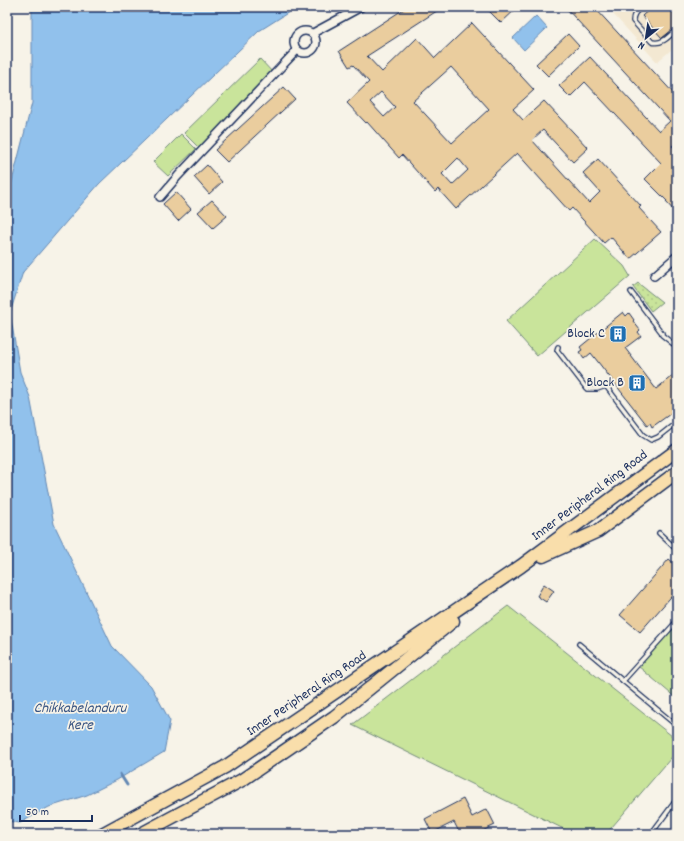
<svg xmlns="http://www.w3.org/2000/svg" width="684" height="841" viewBox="0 0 684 841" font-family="Dekko,sans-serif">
<defs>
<pattern id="park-dots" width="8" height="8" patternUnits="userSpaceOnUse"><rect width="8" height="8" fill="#c9e49b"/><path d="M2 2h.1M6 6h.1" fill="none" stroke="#acc488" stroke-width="1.8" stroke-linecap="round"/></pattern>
</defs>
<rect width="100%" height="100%" fill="#f7f3e8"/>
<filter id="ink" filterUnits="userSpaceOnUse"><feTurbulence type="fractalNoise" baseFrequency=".025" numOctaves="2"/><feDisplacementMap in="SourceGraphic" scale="8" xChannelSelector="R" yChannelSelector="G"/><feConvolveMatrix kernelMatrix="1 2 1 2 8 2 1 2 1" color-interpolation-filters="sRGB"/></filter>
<g filter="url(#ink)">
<!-- built -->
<path fill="#f3e8d2" d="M 622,7 L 677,7 L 677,45 L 657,62 L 613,14 Z"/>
<!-- grass -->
<g fill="#c9e49b" stroke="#728a7c">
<path d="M 260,59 L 274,74 L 199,148 L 184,133 Z"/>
<path d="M 181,134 L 196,149 L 168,176 L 153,162 Z"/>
<path d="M 595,239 L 624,266 L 630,276 L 537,356 L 506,321 Z"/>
<path d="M 508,606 L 677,740 L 677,751 L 606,834 L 574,834 L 352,725 Z"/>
<path d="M 677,623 L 677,699 L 638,666 Z"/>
</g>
<!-- park -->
<path fill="url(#park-dots)" stroke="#728a7c" d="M 638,283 L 662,302 L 651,311 L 633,287 Z"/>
<!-- water -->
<g fill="#91c1ec" stroke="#6287b3">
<path d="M 32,7 L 297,7 L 259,31 L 99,184 L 23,272 L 10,313 L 20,372 L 30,397 L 54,524 L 112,646 L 151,686 L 170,721 L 164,752 L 117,780 L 87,795 L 49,807 L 20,823 L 7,821 L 7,201 L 32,103 Z"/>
<path d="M 536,16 L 547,28 L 524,50 L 513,38 Z"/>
</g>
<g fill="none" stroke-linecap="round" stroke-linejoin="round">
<!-- stream -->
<path stroke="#6287b3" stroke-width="3" d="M 120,774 L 127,785"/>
</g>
<!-- building -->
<g fill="#eacd9e" stroke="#1b2f5e" fill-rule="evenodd">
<path d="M 407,7 L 443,7 L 367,56 L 382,72 L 417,38 L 435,58 L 472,23 L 534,90 L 513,109 L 523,120 L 544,101 L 588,148 L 573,162 L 543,130 L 532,140 L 560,171 L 589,203 L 600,192 L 583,173 L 598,159 L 641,206 L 639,208 L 661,232 L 630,259 L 611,237 L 604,243 L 572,208 L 569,211 L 517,153 L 456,209 L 438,189 L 435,192 L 402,155 L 399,158 L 367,122 L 366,123 L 347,103 L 369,82 L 353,65 L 349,67 L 339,51 ZM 451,67 L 489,109 L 452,143 L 413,101 ZM 381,92 L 395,107 L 384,117 L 370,102 ZM 458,158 L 468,170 L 452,185 L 442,174 Z"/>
<path d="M 485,7 L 518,7 L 501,23 Z"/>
<path d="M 565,7 L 594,7 L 677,97 L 677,141 L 672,146 L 677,151 L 677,214 L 666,202 L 667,201 L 645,179 L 661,163 L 585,82 L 570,97 L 559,86 L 590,57 L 659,131 L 670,121 Z"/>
<path d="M 652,7 L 677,7 L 677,26 L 662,38 L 642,16 Z"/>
<path d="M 568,34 L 579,46 L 548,76 L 536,64 Z"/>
<path d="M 284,87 L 295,99 L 227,162 L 215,150 Z"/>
<path d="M 207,165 L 222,182 L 209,194 L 194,177 Z"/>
<path d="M 176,192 L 191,209 L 178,221 L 163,204 Z"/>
<path d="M 212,200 L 227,216 L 213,228 L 198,212 Z"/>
<path d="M 623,312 L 626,316 L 629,313 L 634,320 L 633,321 L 640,330 L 638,332 L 641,336 L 625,348 L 656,389 L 677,372 L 677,409 L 652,427 L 650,423 L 647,425 L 591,353 L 584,359 L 579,352 L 582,350 L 580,347 Z"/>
<path d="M 669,559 L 677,566 L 677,590 L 640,632 L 620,615 Z"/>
<path d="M 544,584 L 554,591 L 546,602 L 537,596 Z"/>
<path d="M 463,799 L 472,817 L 487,809 L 495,825 L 476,834 L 460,834 L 454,822 L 432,833 L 425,819 Z"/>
</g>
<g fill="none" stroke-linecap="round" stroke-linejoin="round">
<defs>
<g id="lane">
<path d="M 641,7 C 636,12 633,14 633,21 L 652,42 C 663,45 670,35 677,29"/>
<path d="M 631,292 L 662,333 L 662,335 L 677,347"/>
<path d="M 558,347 L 557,350 L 587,389 L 597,389 L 606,386 L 643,435 L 651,440 L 658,437 L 677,422"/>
<path d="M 659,533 L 677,550"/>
<path d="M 677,621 L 623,681 L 677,726"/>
<path d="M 579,644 L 623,681"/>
<path d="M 651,834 L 677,799"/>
</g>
<g id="street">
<circle cx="305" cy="42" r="11"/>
<path d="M 313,33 L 361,7"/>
<path d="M 160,197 L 178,176 L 297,50"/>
<path d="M 654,276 L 677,256"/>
</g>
<g id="primary">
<path d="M 543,556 L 598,531 L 677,472"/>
<path d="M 102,834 L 225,767 L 521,566 L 677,450"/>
<path d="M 141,834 L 242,780 L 334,717 L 453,621"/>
</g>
</defs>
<!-- lane casing -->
<use href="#lane" stroke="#1b2f5e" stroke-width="6"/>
<!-- street casing -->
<use href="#street" stroke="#1b2f5e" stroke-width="10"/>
<!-- primary casing -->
<use href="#primary" stroke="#1b2f5e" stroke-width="15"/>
<!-- lane -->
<use href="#lane" stroke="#f7f3e8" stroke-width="3.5"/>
<!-- street -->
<use href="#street" stroke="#f7f3e8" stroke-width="7"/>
<!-- primary -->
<use href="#primary" stroke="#f9deab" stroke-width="12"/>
</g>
</g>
<!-- icons -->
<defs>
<symbol id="building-square" viewBox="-11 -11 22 22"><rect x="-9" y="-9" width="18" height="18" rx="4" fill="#1f6fb2" stroke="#f7f3e8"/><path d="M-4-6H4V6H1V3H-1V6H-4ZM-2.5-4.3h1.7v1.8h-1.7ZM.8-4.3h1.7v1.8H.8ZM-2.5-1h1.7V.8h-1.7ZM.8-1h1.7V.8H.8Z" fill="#fff"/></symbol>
</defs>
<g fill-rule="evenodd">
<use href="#building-square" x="608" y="324" width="20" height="20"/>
<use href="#building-square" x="627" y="373" width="20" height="20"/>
</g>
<g text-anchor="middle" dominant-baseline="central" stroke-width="3.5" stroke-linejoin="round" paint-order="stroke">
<!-- poi labels -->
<g font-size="14" fill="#1b2f5e" stroke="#f7f3e8" text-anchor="end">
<text x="605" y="334">Block C</text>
<text x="624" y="383">Block B</text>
</g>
<!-- street labels -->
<g font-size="14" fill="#1b2f5e" stroke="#f7f3e8">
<text transform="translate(590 496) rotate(-37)">Inner Peripheral Ring Road</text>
<text transform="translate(307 694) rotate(-34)">Inner Peripheral Ring Road</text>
</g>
<!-- water labels -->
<g font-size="15" font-style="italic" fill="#385482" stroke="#f7f3e8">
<text x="80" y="709">Chikkabelanduru<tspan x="80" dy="17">Kere</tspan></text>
</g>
</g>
<!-- margin -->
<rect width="684" height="841" fill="none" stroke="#f7f3e8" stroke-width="24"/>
<rect x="12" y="12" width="660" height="817" fill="none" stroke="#1b2f5e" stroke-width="1.5" filter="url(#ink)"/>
<!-- north arrow -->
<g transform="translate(646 38) rotate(210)" stroke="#f7f3e8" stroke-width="3" paint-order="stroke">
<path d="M0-3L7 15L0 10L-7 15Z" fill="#1b2f5e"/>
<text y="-6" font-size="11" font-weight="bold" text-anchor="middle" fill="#1b2f5e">N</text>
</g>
<!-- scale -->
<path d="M20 815v6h72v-6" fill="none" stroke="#1b2f5e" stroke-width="2"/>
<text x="26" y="815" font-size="12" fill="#1b2f5e" stroke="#f7f3e8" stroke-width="3" paint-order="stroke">50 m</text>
</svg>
